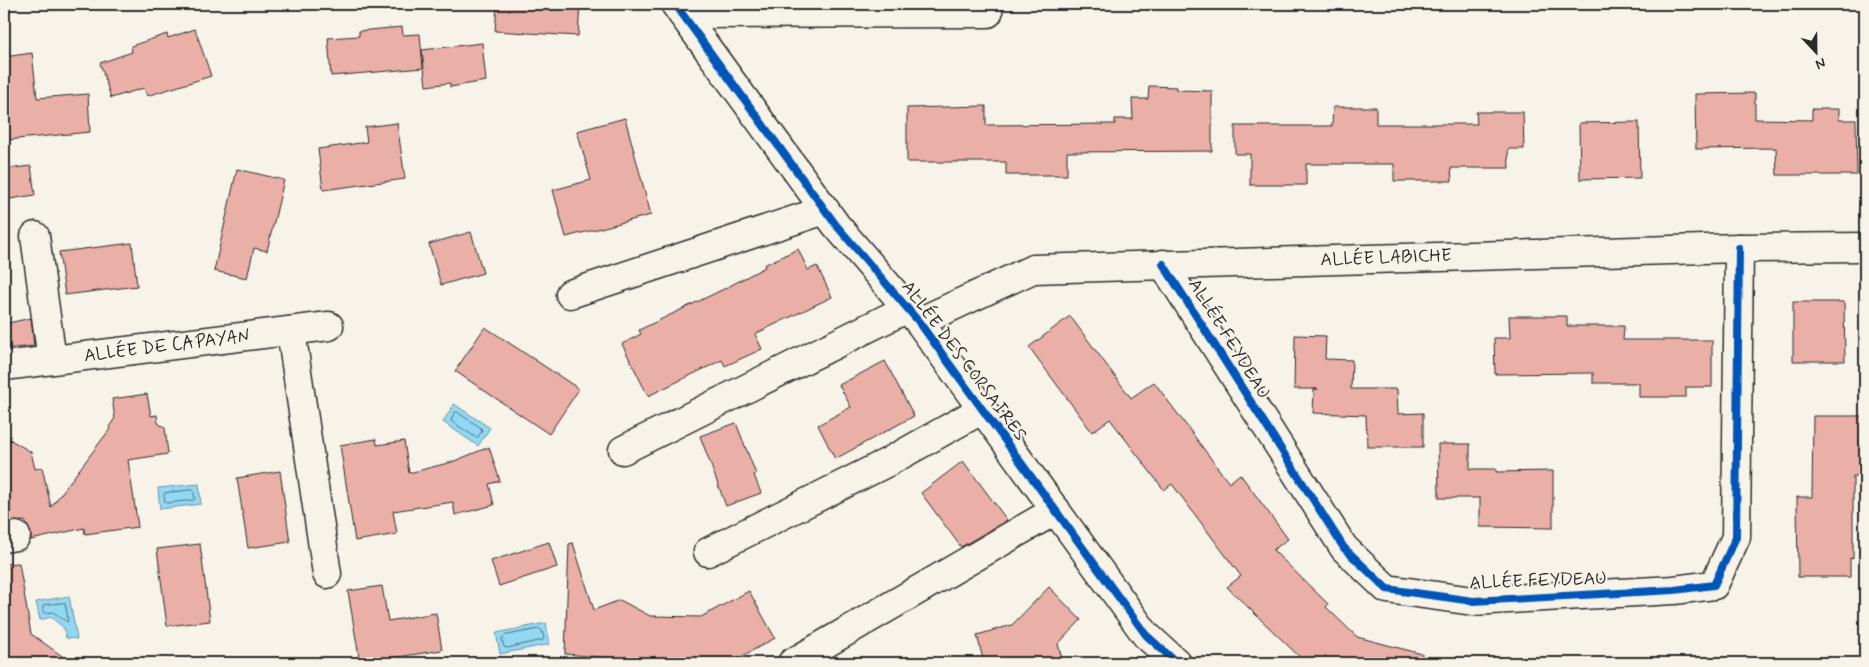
<svg xmlns="http://www.w3.org/2000/svg" width="1869" height="667" viewBox="0 0 1869 667" font-family="Mynerve,sans-serif">
<rect width="100%" height="100%" fill="#f7f3e8"/>
<filter id="ink" filterUnits="userSpaceOnUse"><feTurbulence type="fractalNoise" baseFrequency=".02" numOctaves="2"/><feDisplacementMap in="SourceGraphic" scale="10" xChannelSelector="R" yChannelSelector="G"/><feConvolveMatrix kernelMatrix="1 2 1 2 8 2 1 2 1" color-interpolation-filters="sRGB"/></filter>
<g filter="url(#ink)">
<!-- water -->
<g fill="#92d8f4" stroke="#6993a4">
<path d="M 454,404 L 490,428 L 478,446 L 443,422 Z"/>
<path d="M 199,484 L 201,504 L 160,509 L 158,488 Z"/>
<path d="M 69,596 L 77,639 L 66,638 L 64,628 L 51,617 L 40,620 L 36,602 Z"/>
<path d="M 546,623 L 550,644 L 500,654 L 496,633 Z"/>
</g>
<g fill="none" stroke-linecap="round" stroke-linejoin="round">
<!-- shore -->
<g stroke="#54707b" stroke-width="1">
<path d="M 457,412 L 481,428 L 482,431 L 478,437 L 475,437 L 451,421 L 454,413 Z"/>
<path d="M 193,490 L 195,498 L 194,500 L 167,503 L 165,502 L 164,495 L 165,493 Z"/>
<path d="M 65,603 L 68,619 L 67,622 L 53,612 L 45,613 L 43,612 L 43,607 L 44,605 Z"/>
<path d="M 540,629 L 542,631 L 544,638 L 543,640 L 507,648 L 504,647 L 502,639 L 504,636 Z"/>
</g>
</g>
<!-- building -->
<g fill="#eab0a7" stroke="#2b2b2b">
<path d="M 497,4 L 580,4 L 578,36 L 495,31 Z"/>
<path d="M 402,27 L 403,35 L 420,34 L 423,68 L 331,76 L 328,38 L 359,36 L 359,31 Z"/>
<path d="M 195,29 L 211,76 L 147,96 L 144,88 L 111,98 L 100,63 L 132,52 L 131,46 L 167,34 L 168,38 Z"/>
<path d="M 482,43 L 486,81 L 450,87 L 450,83 L 426,86 L 422,50 Z"/>
<path d="M 32,53 L 37,98 L 88,94 L 90,132 L 6,140 L 4,124 L 4,57 Z"/>
<path d="M 1149,86 L 1176,87 L 1176,90 L 1212,91 L 1212,151 L 1067,152 L 1067,175 L 1006,175 L 1006,162 L 907,162 L 907,108 L 986,106 L 986,125 L 1115,124 L 1115,119 L 1133,119 L 1132,99 L 1148,99 Z"/>
<path d="M 1755,93 L 1755,119 L 1812,120 L 1812,109 L 1839,109 L 1839,120 L 1856,120 L 1857,175 L 1777,175 L 1776,148 L 1696,149 L 1695,94 Z"/>
<path d="M 1333,107 L 1376,107 L 1376,124 L 1477,124 L 1476,112 L 1523,112 L 1524,149 L 1508,149 L 1509,168 L 1451,168 L 1452,181 L 1394,181 L 1394,164 L 1306,164 L 1306,185 L 1250,185 L 1250,154 L 1235,154 L 1235,126 L 1332,126 Z"/>
<path d="M 625,118 L 651,215 L 566,237 L 553,190 L 591,180 L 577,131 Z"/>
<path d="M 1639,122 L 1640,178 L 1580,179 L 1579,123 Z"/>
<path d="M 397,123 L 405,179 L 323,190 L 318,149 L 367,142 L 365,127 Z"/>
<path d="M 31,166 L 35,195 L 4,200 L 4,169 Z"/>
<path d="M 237,169 L 284,180 L 267,251 L 254,248 L 247,278 L 214,271 Z"/>
<path d="M 471,232 L 483,273 L 441,285 L 429,244 Z"/>
<path d="M 132,243 L 137,286 L 65,295 L 59,252 Z"/>
<path d="M 798,249 L 808,270 L 817,266 L 832,297 L 755,334 L 762,349 L 725,366 L 722,360 L 648,396 L 622,344 L 641,334 L 639,330 L 726,288 L 765,267 L 764,265 Z"/>
<path d="M 1793,302 L 1844,302 L 1845,361 L 1793,361 Z"/>
<path d="M 1070,316 L 1131,398 L 1154,382 L 1229,483 L 1240,474 L 1288,539 L 1273,550 L 1328,604 L 1326,607 L 1357,637 L 1422,654 L 1421,663 L 1306,663 L 1227,587 L 1241,576 L 1172,484 L 1164,490 L 1110,419 L 1092,432 L 1029,347 Z"/>
<path d="M 1509,316 L 1567,316 L 1567,326 L 1624,326 L 1623,340 L 1712,340 L 1712,387 L 1686,387 L 1686,397 L 1639,397 L 1639,383 L 1593,383 L 1593,373 L 1495,374 L 1494,338 L 1510,338 Z"/>
<path d="M 31,318 L 34,346 L 4,349 L 4,324 Z"/>
<path d="M 485,327 L 579,389 L 549,434 L 455,371 Z"/>
<path d="M 1295,335 L 1326,336 L 1325,359 L 1352,360 L 1351,389 L 1397,389 L 1398,414 L 1423,413 L 1423,447 L 1367,447 L 1366,415 L 1313,413 L 1314,389 L 1318,389 L 1294,389 Z"/>
<path d="M 885,361 L 914,416 L 835,459 L 818,425 L 851,407 L 839,385 Z"/>
<path d="M 147,394 L 151,416 L 157,415 L 158,423 L 165,428 L 168,454 L 128,460 L 138,527 L 85,534 L 84,528 L 31,540 L 31,533 L 25,521 L 4,522 L 4,436 L 31,452 L 35,469 L 42,467 L 51,507 L 110,429 L 109,427 L 115,418 L 112,399 Z"/>
<path d="M 1813,416 L 1865,416 L 1865,476 L 1853,476 L 1853,559 L 1850,558 L 1850,577 L 1798,577 L 1797,497 L 1812,497 Z"/>
<path d="M 736,423 L 756,474 L 754,475 L 761,493 L 726,506 L 700,436 Z"/>
<path d="M 376,439 L 377,445 L 404,441 L 409,473 L 452,462 L 489,447 L 500,481 L 489,484 L 494,505 L 455,515 L 453,502 L 393,511 L 397,534 L 355,541 L 340,445 Z"/>
<path d="M 1438,444 L 1470,444 L 1470,469 L 1496,469 L 1496,472 L 1553,471 L 1553,528 L 1480,527 L 1480,498 L 1439,498 Z"/>
<path d="M 963,461 L 1007,520 L 961,547 L 921,493 Z"/>
<path d="M 280,471 L 290,542 L 248,548 L 237,478 Z"/>
<path d="M 549,542 L 557,567 L 499,586 L 491,561 Z"/>
<path d="M 573,543 L 594,610 L 620,600 L 650,616 L 701,617 L 749,591 L 775,638 L 730,663 L 668,663 L 565,654 L 569,544 Z"/>
<path d="M 200,544 L 210,621 L 167,626 L 157,549 Z"/>
<path d="M 19,563 L 31,634 L 72,663 L 4,663 L 4,564 Z"/>
<path d="M 382,586 L 388,621 L 436,613 L 442,650 L 360,663 L 348,591 Z"/>
<path d="M 1049,587 L 1081,620 L 1058,644 L 1063,663 L 984,663 L 977,635 L 1012,625 Z"/>
</g>
<g fill="none" stroke-linecap="round" stroke-linejoin="round">
<defs>
<g id="minor">
<path d="M 675,4 L 836,225 L 919,322 L 1146,635 L 1177,663"/>
<path d="M 682,14 L 988,13"/>
<path d="M 35,236 L 52,360"/>
<path d="M 1163,264 L 1344,548 L 1387,589 L 1473,601 L 1674,590 L 1714,585 L 1736,537 L 1739,248"/>
<path d="M 570,294 L 825,210"/>
<path d="M 919,322 L 1033,269 L 1739,248 L 1865,247"/>
<path d="M 291,331 L 327,574"/>
<path d="M 4,366 L 329,326"/>
<path d="M 623,450 L 908,308"/>
<path d="M 4,538 L 16,536"/>
<path d="M 708,552 L 888,462 L 983,409"/>
<path d="M 792,663 L 1056,510"/>
</g>
</defs>
<!-- minor casing -->
<use href="#minor" stroke="#2b2b2b" stroke-width="31"/>
<!-- minor -->
<use href="#minor" stroke="#f7f3e8" stroke-width="28"/>
<defs>
<g id="cycleway">
<path d="M 675,4 L 836,225 L 919,322 L 1146,635 L 1177,663"/>
<path d="M 1163,264 L 1344,548 L 1387,589 L 1473,601 L 1674,590 L 1714,585 L 1736,537 L 1739,248"/>
</g>
</defs>
<!-- cycleway casing -->
<use href="#cycleway" stroke="#f7f3e8" stroke-width="11"/>
<!-- cycleway -->
<use href="#cycleway" stroke="#0057b8" stroke-width="8"/>
</g>
</g>
<g text-anchor="middle" dominant-baseline="central" stroke-width="4" stroke-linejoin="round" paint-order="stroke">
<!-- street labels -->
<g font-size="18" fill="#2b2b2b" stroke="#f7f3e8">
<text transform="translate(1386 258) rotate(-2)">ALLÉE LABICHE</text>
<text transform="translate(1229 339) rotate(58)">ALLÉE FEYDEAU</text>
<text transform="translate(167 346) rotate(-7)">ALLÉE DE CAPAYAN</text>
<text transform="translate(964 361) rotate(53)">ALLÉE DES CORSAIRES</text>
<text transform="translate(1538 581) rotate(-2)">ALLÉE FEYDEAU</text>
</g>
</g>
<!-- margin -->
<rect width="1869" height="667" fill="none" stroke="#f7f3e8" stroke-width="20"/>
<rect x="10" y="10" width="1849" height="647" fill="none" stroke="#2b2b2b" stroke-width="2" filter="url(#ink)"/>
<!-- north arrow -->
<g transform="translate(1816 52) rotate(158)" stroke="#f7f3e8" stroke-width="4" paint-order="stroke">
<path d="M0-4L9 19L0 12L-9 19Z" fill="#2b2b2b"/>
<text y="-8" font-size="14" font-weight="bold" text-anchor="middle" fill="#2b2b2b">N</text>
</g>
</svg>
